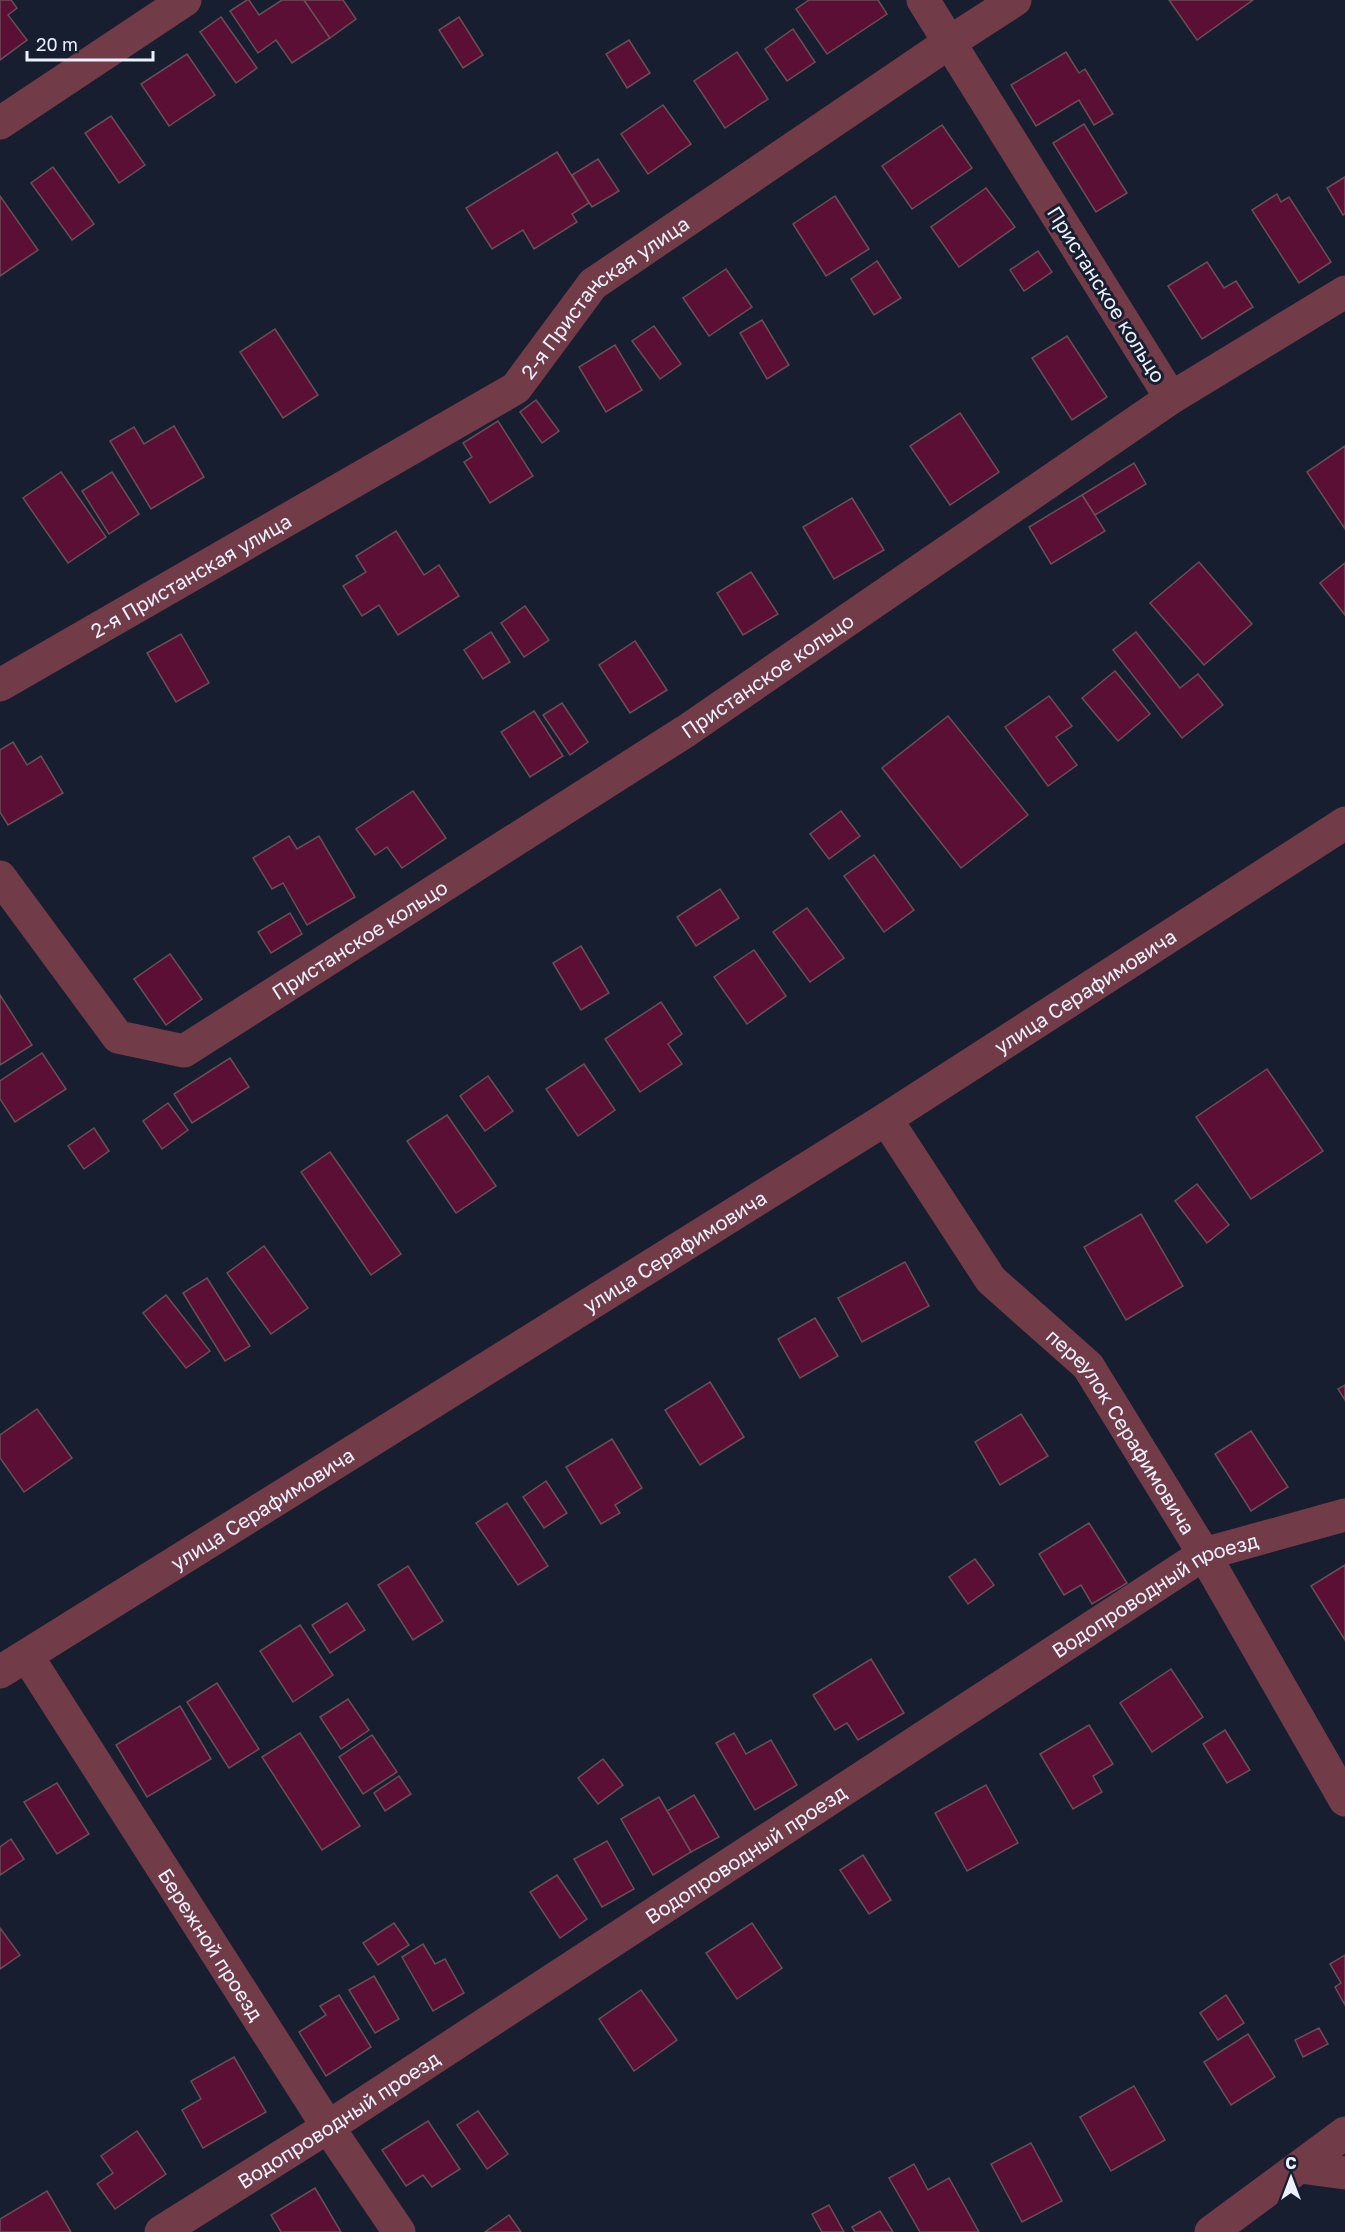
<svg xmlns="http://www.w3.org/2000/svg" width="1345" height="2232" viewBox="0 0 1345 2232" font-family="'Golos Text',sans-serif">
<rect width="100%" height="100%" fill="#161e30"/>
<!-- building -->
<g fill="#5c0f35" stroke="#684e57" stroke-width="1.5">
<path d="M 0,0 L 11,0 L 17,8 L 8,15 L 27,40 L 0,60 Z"/>
<path d="M 247,0 L 249,0 L 259,15 L 282,0 L 304,0 L 330,38 L 292,63 L 276,40 L 258,53 L 230,11 Z"/>
<path d="M 304,0 L 343,0 L 356,19 L 330,38 Z"/>
<path d="M 809,0 L 878,0 L 887,14 L 827,54 L 796,9 Z"/>
<path d="M 1169,0 L 1253,0 L 1197,40 Z"/>
<path d="M 221,17 L 257,68 L 236,83 L 200,32 Z"/>
<path d="M 459,17 L 483,55 L 463,68 L 439,30 Z"/>
<path d="M 793,29 L 815,62 L 787,81 L 765,49 Z"/>
<path d="M 629,40 L 650,73 L 627,88 L 606,54 Z"/>
<path d="M 737,52 L 768,99 L 725,128 L 694,81 Z"/>
<path d="M 1066,52 L 1079,73 L 1085,69 L 1113,114 L 1094,125 L 1079,100 L 1036,126 L 1011,85 Z"/>
<path d="M 187,54 L 215,95 L 169,126 L 141,84 Z"/>
<path d="M 663,105 L 691,144 L 648,174 L 621,134 Z"/>
<path d="M 111,116 L 145,165 L 119,183 L 85,133 Z"/>
<path d="M 1084,124 L 1127,193 L 1096,212 L 1053,143 Z"/>
<path d="M 942,125 L 972,168 L 912,209 L 882,166 Z"/>
<path d="M 557,152 L 589,203 L 572,214 L 577,222 L 534,249 L 523,230 L 492,249 L 466,208 Z"/>
<path d="M 598,159 L 619,191 L 592,207 L 572,175 Z"/>
<path d="M 53,167 L 94,224 L 72,240 L 31,183 Z"/>
<path d="M 1345,177 L 1345,214 L 1343,215 L 1327,188 Z"/>
<path d="M 986,188 L 1015,227 L 959,267 L 931,227 Z"/>
<path d="M 1277,194 L 1281,202 L 1289,197 L 1331,262 L 1299,283 L 1252,210 Z"/>
<path d="M 0,196 L 38,250 L 0,276 Z"/>
<path d="M 835,196 L 869,249 L 826,276 L 793,224 Z"/>
<path d="M 1038,251 L 1052,272 L 1024,291 L 1010,270 Z"/>
<path d="M 877,261 L 901,298 L 874,315 L 851,279 Z"/>
<path d="M 1207,262 L 1224,288 L 1236,281 L 1253,307 L 1202,339 L 1168,286 Z"/>
<path d="M 726,269 L 752,307 L 709,336 L 683,298 Z"/>
<path d="M 762,320 L 789,365 L 767,379 L 740,333 Z"/>
<path d="M 654,326 L 681,364 L 660,379 L 632,341 Z"/>
<path d="M 275,329 L 318,395 L 283,418 L 240,352 Z"/>
<path d="M 1067,336 L 1107,397 L 1072,420 L 1032,358 Z"/>
<path d="M 615,345 L 642,390 L 606,412 L 579,367 Z"/>
<path d="M 536,400 L 559,431 L 542,443 L 520,412 Z"/>
<path d="M 960,413 L 999,472 L 950,505 L 910,446 Z"/>
<path d="M 498,421 L 533,476 L 490,503 L 464,462 L 472,457 L 463,443 Z"/>
<path d="M 174,426 L 204,477 L 151,509 L 110,441 L 134,427 L 144,444 Z"/>
<path d="M 1345,446 L 1345,529 L 1307,472 Z"/>
<path d="M 1134,463 L 1146,484 L 1095,515 L 1082,495 Z"/>
<path d="M 61,472 L 106,537 L 68,563 L 23,498 Z"/>
<path d="M 112,472 L 139,514 L 109,534 L 82,491 Z"/>
<path d="M 1082,495 L 1105,531 L 1051,564 L 1029,527 Z"/>
<path d="M 852,498 L 884,550 L 834,579 L 803,527 Z"/>
<path d="M 396,531 L 424,575 L 439,565 L 459,596 L 398,635 L 379,605 L 362,616 L 343,586 L 366,572 L 356,556 Z"/>
<path d="M 1199,562 L 1252,624 L 1204,665 L 1150,603 Z"/>
<path d="M 1345,563 L 1345,615 L 1320,583 Z"/>
<path d="M 751,572 L 778,614 L 743,635 L 717,593 Z"/>
<path d="M 525,606 L 549,640 L 524,657 L 501,623 Z"/>
<path d="M 491,632 L 510,662 L 483,679 L 464,650 Z"/>
<path d="M 1136,632 L 1180,688 L 1198,674 L 1223,705 L 1182,738 L 1113,650 Z"/>
<path d="M 181,634 L 209,683 L 176,702 L 147,653 Z"/>
<path d="M 635,641 L 667,690 L 630,713 L 599,665 Z"/>
<path d="M 1115,671 L 1150,714 L 1118,741 L 1082,698 Z"/>
<path d="M 1049,696 L 1072,726 L 1056,737 L 1077,765 L 1048,786 L 1005,727 Z"/>
<path d="M 562,703 L 588,742 L 570,755 L 543,715 Z"/>
<path d="M 534,711 L 563,756 L 530,777 L 501,732 Z"/>
<path d="M 948,716 L 1028,815 L 961,868 L 882,768 Z"/>
<path d="M 13,742 L 27,765 L 41,756 L 63,793 L 8,825 L 0,812 L 0,750 Z"/>
<path d="M 413,791 L 446,838 L 402,868 L 387,847 L 375,855 L 356,829 Z"/>
<path d="M 841,811 L 860,836 L 829,859 L 810,834 Z"/>
<path d="M 289,836 L 297,849 L 319,836 L 355,897 L 307,925 L 283,883 L 272,889 L 253,858 Z"/>
<path d="M 874,855 L 914,910 L 884,932 L 844,876 Z"/>
<path d="M 720,889 L 739,918 L 696,946 L 677,917 Z"/>
<path d="M 807,908 L 844,958 L 810,982 L 773,932 Z"/>
<path d="M 290,913 L 302,934 L 271,953 L 258,932 Z"/>
<path d="M 581,946 L 609,993 L 581,1010 L 553,963 Z"/>
<path d="M 754,950 L 786,996 L 747,1024 L 714,977 Z"/>
<path d="M 170,954 L 202,999 L 166,1025 L 134,979 Z"/>
<path d="M 0,995 L 32,1045 L 0,1065 Z"/>
<path d="M 661,1002 L 682,1034 L 668,1044 L 682,1064 L 640,1092 L 605,1039 Z"/>
<path d="M 42,1053 L 66,1089 L 15,1122 L 0,1099 L 0,1081 Z"/>
<path d="M 230,1058 L 249,1087 L 192,1123 L 174,1094 Z"/>
<path d="M 584,1064 L 615,1110 L 578,1136 L 546,1089 Z"/>
<path d="M 1267,1069 L 1323,1151 L 1251,1199 L 1196,1117 Z"/>
<path d="M 488,1076 L 513,1111 L 485,1131 L 460,1096 Z"/>
<path d="M 168,1103 L 188,1130 L 162,1149 L 143,1121 Z"/>
<path d="M 447,1115 L 496,1186 L 456,1213 L 407,1141 Z"/>
<path d="M 94,1128 L 109,1151 L 84,1169 L 68,1146 Z"/>
<path d="M 330,1152 L 401,1254 L 371,1275 L 301,1172 Z"/>
<path d="M 1197,1184 L 1229,1225 L 1207,1243 L 1175,1201 Z"/>
<path d="M 1141,1214 L 1183,1286 L 1126,1320 L 1084,1247 Z"/>
<path d="M 264,1246 L 308,1308 L 271,1334 L 227,1273 Z"/>
<path d="M 905,1262 L 929,1306 L 862,1342 L 838,1298 Z"/>
<path d="M 207,1278 L 250,1346 L 225,1361 L 183,1293 Z"/>
<path d="M 166,1295 L 210,1351 L 186,1368 L 143,1313 Z"/>
<path d="M 815,1318 L 838,1356 L 800,1378 L 778,1339 Z"/>
<path d="M 710,1382 L 744,1437 L 700,1465 L 665,1410 Z"/>
<path d="M 1345,1385 L 1345,1400 L 1338,1389 Z"/>
<path d="M 37,1409 L 72,1458 L 24,1492 L 0,1458 L 0,1435 Z"/>
<path d="M 1021,1414 L 1048,1456 L 1000,1485 L 975,1442 Z"/>
<path d="M 1251,1431 L 1288,1487 L 1251,1511 L 1215,1454 Z"/>
<path d="M 612,1439 L 642,1488 L 615,1505 L 620,1513 L 601,1524 L 566,1467 Z"/>
<path d="M 546,1481 L 567,1513 L 544,1528 L 523,1497 Z"/>
<path d="M 507,1503 L 548,1566 L 518,1585 L 476,1523 Z"/>
<path d="M 1089,1523 L 1127,1583 L 1092,1604 L 1081,1585 L 1064,1595 L 1039,1554 Z"/>
<path d="M 975,1559 L 994,1585 L 968,1604 L 949,1577 Z"/>
<path d="M 1345,1565 L 1345,1640 L 1311,1586 Z"/>
<path d="M 408,1566 L 443,1621 L 413,1640 L 378,1585 Z"/>
<path d="M 347,1603 L 365,1630 L 330,1653 L 312,1625 Z"/>
<path d="M 300,1625 L 333,1675 L 293,1702 L 260,1651 Z"/>
<path d="M 871,1659 L 904,1713 L 858,1740 L 847,1723 L 835,1730 L 813,1695 Z"/>
<path d="M 1171,1669 L 1203,1717 L 1152,1752 L 1120,1703 Z"/>
<path d="M 217,1683 L 259,1749 L 229,1768 L 187,1702 Z"/>
<path d="M 348,1699 L 369,1730 L 341,1749 L 320,1717 Z"/>
<path d="M 180,1706 L 211,1759 L 147,1797 L 116,1745 Z"/>
<path d="M 1089,1725 L 1113,1764 L 1093,1776 L 1102,1792 L 1073,1809 L 1040,1754 Z"/>
<path d="M 1225,1730 L 1250,1770 L 1227,1783 L 1203,1744 Z"/>
<path d="M 300,1733 L 360,1826 L 322,1850 L 262,1757 Z"/>
<path d="M 734,1733 L 746,1754 L 771,1740 L 797,1785 L 755,1810 L 716,1743 Z"/>
<path d="M 372,1735 L 397,1772 L 363,1794 L 339,1757 Z"/>
<path d="M 603,1759 L 623,1785 L 598,1804 L 578,1778 Z"/>
<path d="M 399,1776 L 411,1794 L 385,1811 L 374,1793 Z"/>
<path d="M 57,1783 L 89,1834 L 57,1854 L 24,1802 Z"/>
<path d="M 986,1785 L 1018,1843 L 967,1871 L 935,1813 Z"/>
<path d="M 694,1795 L 719,1837 L 691,1852 L 667,1811 Z"/>
<path d="M 659,1797 L 691,1852 L 653,1875 L 621,1819 Z"/>
<path d="M 11,1839 L 24,1859 L 0,1875 L 0,1847 Z"/>
<path d="M 607,1841 L 634,1889 L 602,1907 L 574,1859 Z"/>
<path d="M 863,1855 L 891,1900 L 869,1914 L 840,1870 Z"/>
<path d="M 557,1875 L 587,1919 L 560,1938 L 530,1892 Z"/>
<path d="M 394,1923 L 409,1945 L 378,1965 L 363,1943 Z"/>
<path d="M 752,1923 L 782,1968 L 737,1999 L 706,1953 Z"/>
<path d="M 0,1928 L 20,1955 L 0,1969 Z"/>
<path d="M 423,1944 L 435,1964 L 445,1959 L 464,1993 L 433,2011 L 402,1957 Z"/>
<path d="M 1345,1955 L 1345,2005 L 1335,1987 L 1341,1983 L 1330,1964 Z"/>
<path d="M 374,1976 L 399,2019 L 375,2033 L 349,1990 Z"/>
<path d="M 641,1990 L 677,2040 L 634,2071 L 599,2019 Z"/>
<path d="M 339,1995 L 371,2047 L 326,2076 L 299,2032 L 326,2015 L 320,2006 Z"/>
<path d="M 1226,1995 L 1244,2023 L 1218,2040 L 1200,2013 Z"/>
<path d="M 1319,2028 L 1328,2044 L 1303,2057 L 1295,2040 Z"/>
<path d="M 1248,2034 L 1275,2077 L 1231,2105 L 1204,2062 Z"/>
<path d="M 234,2057 L 266,2112 L 203,2148 L 182,2110 L 201,2099 L 191,2081 Z"/>
<path d="M 1134,2086 L 1165,2140 L 1111,2171 L 1080,2117 Z"/>
<path d="M 478,2111 L 508,2154 L 487,2169 L 457,2125 Z"/>
<path d="M 428,2121 L 460,2169 L 432,2187 L 423,2175 L 406,2186 L 382,2150 Z"/>
<path d="M 137,2131 L 166,2174 L 115,2209 L 97,2184 L 113,2173 L 101,2156 Z"/>
<path d="M 1031,2143 L 1062,2201 L 1022,2222 L 991,2164 Z"/>
<path d="M 914,2164 L 928,2190 L 949,2178 L 979,2232 L 920,2232 L 889,2178 Z"/>
<path d="M 315,2188 L 341,2232 L 281,2232 L 271,2215 Z"/>
<path d="M 47,2191 L 71,2232 L 0,2232 L 0,2219 Z"/>
<path d="M 829,2205 L 844,2232 L 822,2232 L 812,2214 Z"/>
<path d="M 880,2211 L 893,2232 L 855,2232 L 852,2227 Z"/>
<path d="M 509,2215 L 521,2232 L 485,2232 Z"/>
</g>
<g fill="none" stroke-linecap="round" stroke-linejoin="round">
<!-- minor -->
<g stroke="#723b48" stroke-width="33">
<path d="M 0,123 L 185,0"/>
<path d="M 1171,398 L 1345,292"/>
<path id="s1" d="M 0,685 L 516,388 L 593,284 L 950,42 L 1015,0"/>
<path id="s2" d="M 0,877 L 118,1037 L 184,1051 L 686,731 L 1171,398 L 923,0"/>
<path id="s3" d="M 886,1119 L 991,1280 L 1088,1366 L 1204,1554 L 1345,1800"/>
<path id="s4" d="M 27,1656 L 328,2127 L 399,2232"/>
<path id="s5" d="M 0,1672 L 886,1119 L 1345,823"/>
<path d="M 1300,2167 L 1345,2173"/>
<path id="s6" d="M 161,2232 L 328,2127 L 1204,1554 L 1345,1515"/>
<path d="M 1211,2232 L 1345,2133"/>
</g>
</g>
<g text-anchor="middle" dominant-baseline="central" stroke-width="6" stroke-linejoin="round" paint-order="stroke">
<!-- street labels -->
<g font-size="20" fill="#ebf1fe" stroke="#161e30">
<text transform="translate(1107 294) rotate(58)">Пристанское кольцо</text>
<text stroke="none"><textPath href="#s1" startOffset="724">2-я Пристанская улица</textPath></text>
<text stroke="none"><textPath href="#s1" startOffset="220">2-я Пристанская улица</textPath></text>
<text stroke="none"><textPath href="#s2" startOffset="960">Пристанское кольцо</textPath></text>
<text stroke="none"><textPath href="#s2" startOffset="474">Пристанское кольцо</textPath></text>
<text stroke="none"><textPath href="#s5" startOffset="1281">улица Серафимовича</textPath></text>
<text stroke="none"><textPath href="#s5" startOffset="795">улица Серафимовича</textPath></text>
<text stroke="none"><textPath href="#s3" startOffset="394">переулок Серафимовича</textPath></text>
<text stroke="none"><textPath href="#s5" startOffset="309">улица Серафимовича</textPath></text>
<text stroke="none"><textPath href="#s6" startOffset="1182">Водопроводный проезд</textPath></text>
<text stroke="none"><textPath href="#s6" startOffset="696">Водопроводный проезд</textPath></text>
<text stroke="none"><textPath href="#s4" startOffset="342">Бережной проезд</textPath></text>
<text stroke="none"><textPath href="#s6" startOffset="210">Водопроводный проезд</textPath></text>
</g>
</g>
<!-- north arrow -->
<g transform="translate(1291 2178)" stroke="#161e30" stroke-width="4.5" paint-order="stroke">
<path d="M0-4.5L10 22L0 15L-10 22Z" fill="#ebf1fe"/>
<text y="-9" font-size="16" font-weight="bold" text-anchor="middle" fill="#ebf1fe">С</text>
</g>
<!-- scale -->
<path d="M27 51v9h126v-9" fill="none" stroke="#ebf1fe" stroke-width="3"/>
<text x="36" y="51" font-size="18" fill="#ebf1fe" stroke="#161e30" stroke-width="4.5" paint-order="stroke">20 m</text>
</svg>
